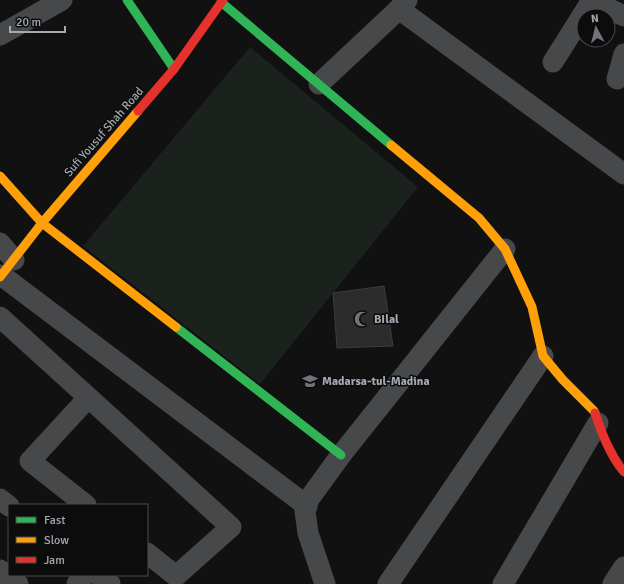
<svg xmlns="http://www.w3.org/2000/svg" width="624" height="584" viewBox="0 0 624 584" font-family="Signika,sans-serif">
<rect width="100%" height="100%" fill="#111112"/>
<!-- green -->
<path fill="#1b211c" d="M 250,47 L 418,187 L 260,384 L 83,246 Z"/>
<!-- building -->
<path fill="#2c2c2d" stroke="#3a3c3e" d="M 384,286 L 393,346 L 337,348 L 333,293 Z"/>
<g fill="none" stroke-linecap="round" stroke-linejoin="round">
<!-- street -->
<g stroke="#46484a" stroke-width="21">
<path d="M 591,0 L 624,16"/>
<path d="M 399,9 L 624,174"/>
<path d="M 0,35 L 62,0"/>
<path d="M 553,62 L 592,0"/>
<path d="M 617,79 L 624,54"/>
<path d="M 319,84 L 399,9 L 407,0"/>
<path d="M 0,243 L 14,260"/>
<path d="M 1,275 L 307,506"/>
<path d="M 0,317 L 231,527 L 176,576 L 147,553"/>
<path d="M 0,499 L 9,506"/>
<path d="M 86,505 L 30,461 L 88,398"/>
<path d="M 0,570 L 18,584"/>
<path d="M 98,575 L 110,584"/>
<path d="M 77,584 L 84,575"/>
<path d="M 325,584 L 308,533 L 305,511 L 309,499 L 341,455 L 505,249"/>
<path d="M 388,584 L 543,356"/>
<path d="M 503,584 L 598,423"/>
<path d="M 613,584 L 624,567"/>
</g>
<!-- fast -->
<g stroke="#30b455" stroke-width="9">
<path d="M 127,0 L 174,69"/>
<path d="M 221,2 L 391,145"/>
<path d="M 176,327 L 341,455"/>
</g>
<!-- slow -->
<g stroke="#ff9f0a" stroke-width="9">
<path d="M 391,145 L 479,218 L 505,249 L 532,307 L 543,356 L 563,380 L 594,411 L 595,413"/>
<path d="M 0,176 L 42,223 L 176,327"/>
<path d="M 0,277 L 42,223 L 138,111"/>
</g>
<!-- jam -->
<g stroke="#e5322d" stroke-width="9">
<path d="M 138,111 L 174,69 L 223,0"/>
<path d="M 595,413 C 602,434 610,455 624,472"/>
</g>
</g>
<!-- icons -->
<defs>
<symbol id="mosque-bare" viewBox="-9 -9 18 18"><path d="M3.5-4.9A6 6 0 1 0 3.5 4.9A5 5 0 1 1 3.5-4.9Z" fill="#70747a" stroke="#0c0c0d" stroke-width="2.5" paint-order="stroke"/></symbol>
<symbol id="school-bare" viewBox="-9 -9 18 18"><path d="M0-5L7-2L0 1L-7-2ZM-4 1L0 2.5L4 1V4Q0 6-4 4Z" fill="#70747a" stroke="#0c0c0d" stroke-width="2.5" paint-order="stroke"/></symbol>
</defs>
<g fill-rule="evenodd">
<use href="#mosque-bare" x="351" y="308" width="22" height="22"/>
<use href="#school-bare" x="299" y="370" width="22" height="22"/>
</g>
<g text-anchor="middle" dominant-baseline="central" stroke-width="3" stroke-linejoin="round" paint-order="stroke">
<!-- street labels -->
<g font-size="12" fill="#a3aab2" stroke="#0c0c0d">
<text transform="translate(104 132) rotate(-49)">Sufi Yousuf Shah Road</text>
</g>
<!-- poi labels -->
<g font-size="12" font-weight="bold" fill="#a3aab2" stroke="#0c0c0d" text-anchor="start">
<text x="374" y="319">BIlal</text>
<text x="322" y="381">Madarsa-tul-Madina</text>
</g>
</g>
<!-- legend -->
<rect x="8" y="504" width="140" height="72" fill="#0c0c0d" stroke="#484b4f"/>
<rect x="16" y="517" width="20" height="6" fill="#30b455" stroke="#484b4f"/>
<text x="44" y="524" font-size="12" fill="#a3aab2">Fast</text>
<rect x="16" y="537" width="20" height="6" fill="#ff9f0a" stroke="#484b4f"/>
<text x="44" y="544" font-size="12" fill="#a3aab2">Slow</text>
<rect x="16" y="557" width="20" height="6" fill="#e5322d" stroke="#484b4f"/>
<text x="44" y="564" font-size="12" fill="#a3aab2">Jam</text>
<!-- north arrow -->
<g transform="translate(596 28) rotate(353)"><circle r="19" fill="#0c0c0d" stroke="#484b4f"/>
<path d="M0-3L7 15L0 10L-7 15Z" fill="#70747a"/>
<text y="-6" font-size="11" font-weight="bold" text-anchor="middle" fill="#a3aab2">N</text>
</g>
<!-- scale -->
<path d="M10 26v6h55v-6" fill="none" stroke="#a3aab2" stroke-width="2"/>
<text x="16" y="26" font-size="12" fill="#a3aab2" stroke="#0c0c0d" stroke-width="3" paint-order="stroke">20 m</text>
</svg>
